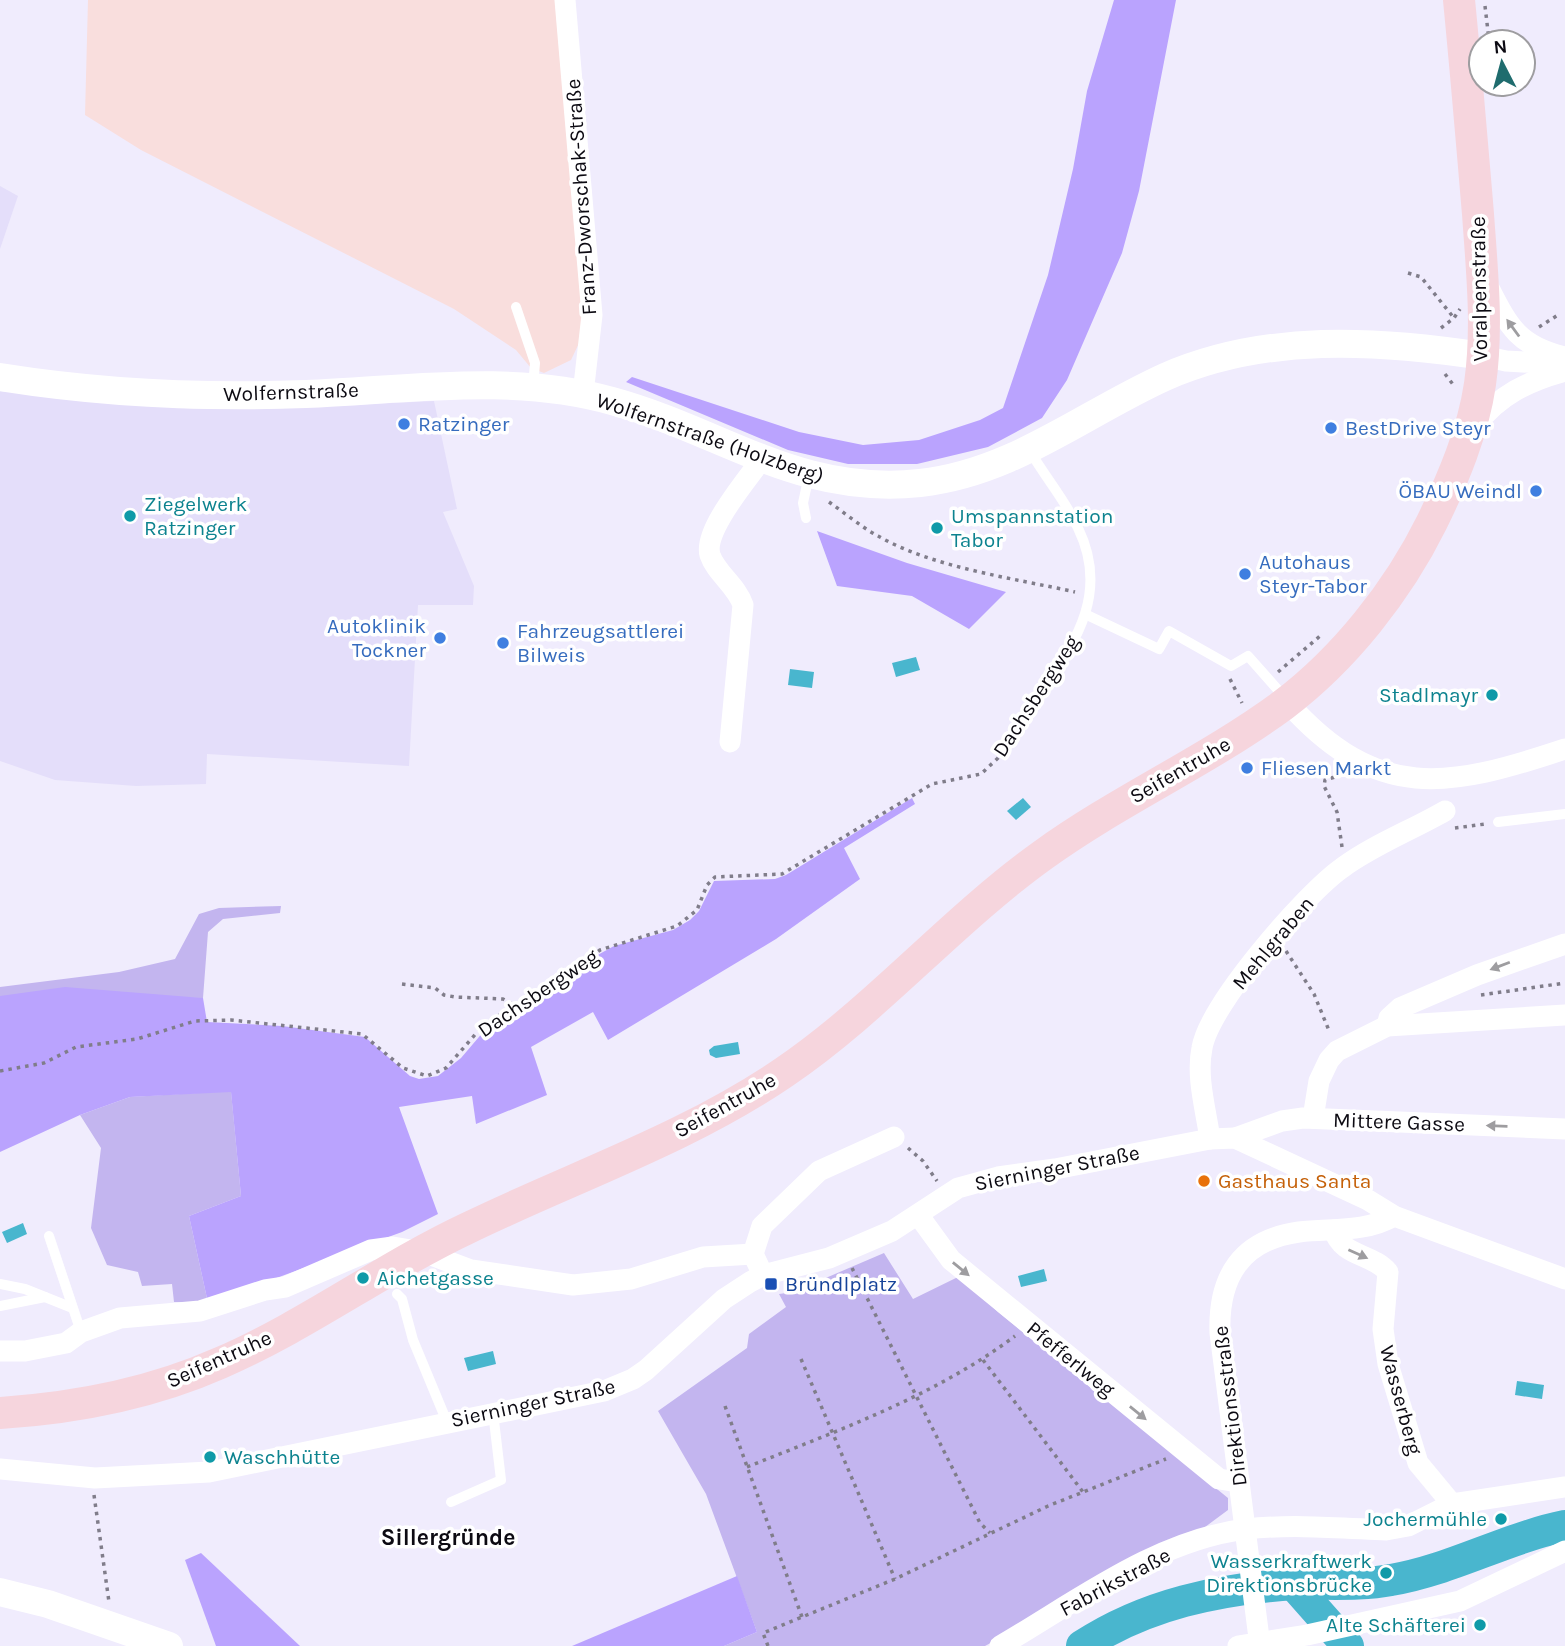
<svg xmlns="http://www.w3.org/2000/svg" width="1565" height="1646" viewBox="0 0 1565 1646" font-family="Karla,sans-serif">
<rect width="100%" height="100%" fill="#f0ecfd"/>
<!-- commercial -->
<path fill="#f9dedd" d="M 88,0 L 555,0 L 582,313 L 581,339 L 571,360 L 544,373 L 531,368 L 516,350 L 454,309 L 141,150 L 85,115 Z"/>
<!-- built -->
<g fill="#e4defa">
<path d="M 0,186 L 18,196 L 0,249 Z"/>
<path d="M 0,391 L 194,409 L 265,409 L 434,401 L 457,509 L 443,512 L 474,586 L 473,605 L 418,605 L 409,766 L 207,754 L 206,784 L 136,786 L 55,780 L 0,761 Z"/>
</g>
<!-- green -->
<g fill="#c3b5ef">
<path d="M 281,906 L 280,913 L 223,919 L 208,932 L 203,998 L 0,996 L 0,987 L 119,972 L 175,959 L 199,914 L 219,908 Z"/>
<path d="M 231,1091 L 241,1196 L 189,1216 L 208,1303 L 174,1302 L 172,1284 L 142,1286 L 138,1272 L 107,1265 L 91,1228 L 101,1148 L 80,1115 L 130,1097 Z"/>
<path d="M 884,1253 L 913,1299 L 960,1276 L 998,1312 L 1228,1498 L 1228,1510 L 1201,1530 L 985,1646 L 724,1646 L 757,1632 L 706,1494 L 658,1411 L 747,1348 L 749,1334 L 786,1307 L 779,1294 L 793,1292 Z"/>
</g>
<!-- forest -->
<g fill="#baa3fe">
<path d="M 1114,0 L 1176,0 L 1139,191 L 1122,253 L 1067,380 L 1042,418 L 988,447 L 917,464 L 848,464 L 788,450 L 626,382 L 632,377 L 799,432 L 863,445 L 919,440 L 980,420 L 1003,408 L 1048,275 L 1073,169 L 1087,91 Z"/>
<path d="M 817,531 L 907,563 L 1006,592 L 969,629 L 912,596 L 837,586 Z"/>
<path d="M 912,798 L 915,804 L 844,848 L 860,879 L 776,939 L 608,1040 L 593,1012 L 531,1047 L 547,1095 L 476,1124 L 472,1096 L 399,1107 L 438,1214 L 402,1232 L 208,1303 L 189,1216 L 241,1196 L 231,1092 L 130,1097 L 80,1115 L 0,1152 L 0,996 L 65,987 L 203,998 L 207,1022 L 282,1026 L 365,1037 L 410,1076 L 419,1079 L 438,1076 L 461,1058 L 490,1024 L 562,981 L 594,957 L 614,946 L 673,930 L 690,920 L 699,911 L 714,881 L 775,879 L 786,875 Z"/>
<path d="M 201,1553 L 300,1646 L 216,1646 L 185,1560 Z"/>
<path d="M 737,1576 L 757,1632 L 724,1646 L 572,1646 Z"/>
</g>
<!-- water -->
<g fill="#49b6ce">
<path d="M 916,657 L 920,670 L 896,677 L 892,663 Z"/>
<path d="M 790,669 L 814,672 L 812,688 L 788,685 Z"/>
<path d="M 1023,798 L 1031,807 L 1016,820 L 1007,811 Z"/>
<path d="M 738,1042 L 740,1054 L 716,1058 L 710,1055 L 709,1050 L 714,1046 Z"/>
<path d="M 23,1223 L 27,1234 L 7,1243 L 2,1232 Z"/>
<path d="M 1044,1269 L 1047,1281 L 1021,1287 L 1018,1276 Z"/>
<path d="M 493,1351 L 496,1364 L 468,1371 L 464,1358 Z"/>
<path d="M 1517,1381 L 1544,1385 L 1542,1399 L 1515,1395 Z"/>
</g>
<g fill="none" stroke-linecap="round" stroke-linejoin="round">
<!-- river -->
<g stroke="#49b6ce" stroke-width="32">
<path d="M 1294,1585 L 1348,1646"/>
<path d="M 1082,1646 C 1146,1604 1219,1589 1295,1584 C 1326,1583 1360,1586 1391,1580 C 1451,1570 1506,1538 1565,1526"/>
</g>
<!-- path -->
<g stroke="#807d8a" stroke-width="3.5" stroke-dasharray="3.5 5" stroke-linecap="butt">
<path d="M 1485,6 L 1489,40"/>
<path d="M 1408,273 L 1421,277 L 1454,318"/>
<path d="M 1539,327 L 1558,315"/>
<path d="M 1441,328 L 1454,318 L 1460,309"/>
<path d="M 1445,374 L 1455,387"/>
<path d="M 829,502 C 845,513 861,527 878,536 C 934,568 1013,578 1075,592"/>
<path d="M 1278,672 L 1320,636"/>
<path d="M 1230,679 L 1242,703"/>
<path d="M 1455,828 L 1485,824"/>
<path d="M 1342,847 L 1337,812 L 1324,786 L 1325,780 L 1345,774"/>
<path d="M 1286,951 L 1314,994 L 1330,1033"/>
<path d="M 402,984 L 435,988 L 444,995 L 455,997 L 503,999 L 514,1005"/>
<path d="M 1481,995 L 1565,983"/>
<path d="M 0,1071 L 44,1063 L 76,1047 L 137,1039 L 195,1021 L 231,1020 L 362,1034 L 403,1068 L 427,1076 L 446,1068 L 480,1029 L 498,1016 L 568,975 L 600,950 L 677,926 L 697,910 L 707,885 L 715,877 L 782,874 L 932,784 L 981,774 L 998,758 L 1021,725"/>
<path d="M 908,1148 L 923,1161 L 937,1181"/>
<path d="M 852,1268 L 980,1523 L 990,1533"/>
<path d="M 801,1359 L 895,1579"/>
<path d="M 983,1360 L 1083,1492"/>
<path d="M 725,1406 L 802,1617"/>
<path d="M 747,1467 C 839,1430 935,1396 1015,1336"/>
<path d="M 94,1495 L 109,1602"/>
<path d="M 768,1646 L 763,1633 L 895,1579 L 1048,1506 L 1166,1459"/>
</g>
<!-- lane -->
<g stroke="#fff" stroke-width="10">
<path d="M 516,307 L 535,363 L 533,387"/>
<path d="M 806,518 L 803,503 L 809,475"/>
<path d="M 1087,615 L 1159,649 L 1169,631 L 1231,666 L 1248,656 L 1286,699"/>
<path d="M 1028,714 C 1065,654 1114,602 1078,528 C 1066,501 1045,477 1030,451"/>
<path d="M 1498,822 L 1565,814"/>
<path d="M 49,1236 L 81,1332"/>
<path d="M 0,1284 L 25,1289 L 70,1307"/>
<path d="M 397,1294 L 402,1299 L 413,1340 L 447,1422"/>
<path d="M 0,1306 L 45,1297"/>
<path d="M 451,1502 L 501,1480 L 493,1412"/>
</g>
<!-- street -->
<g stroke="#fff" stroke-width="21">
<path d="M 565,0 L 592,315 L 583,394"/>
<path d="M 1487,284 C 1508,325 1517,346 1565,357"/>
<path d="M 1483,356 L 1506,361 L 1560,364"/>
<path d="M 1475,426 C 1499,395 1528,381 1565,371"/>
<path d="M 1287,702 C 1377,803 1448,788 1565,749"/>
<path d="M 730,742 L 743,605 C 737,586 716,573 710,555 C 703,531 747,480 761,460"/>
<path d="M 1387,1026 L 1389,1018 L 1400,1008 L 1477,975 L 1565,944"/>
<path d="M 1313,1118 L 1319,1081 L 1329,1060 L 1337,1051 L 1387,1026 L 1565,1015"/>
<path d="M 1235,1138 L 1282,1121 L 1303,1118 L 1565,1129"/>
<path d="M 1210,1139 C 1206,1110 1196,1077 1202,1048 C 1209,1005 1305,894 1342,868 C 1373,845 1412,830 1445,811"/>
<path d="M 919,1216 L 951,1260 L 1219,1479 L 1238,1482"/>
<path d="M 1334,1230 C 1342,1257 1372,1253 1388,1272 L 1383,1329 L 1388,1364 L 1418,1463 L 1452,1504"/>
<path d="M 753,1254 L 762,1226 L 819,1171 L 894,1137"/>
<path d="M 0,1351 L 25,1351 L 66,1343 L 81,1332 L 120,1318 L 200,1311 L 265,1290 L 285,1287 L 371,1250 L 393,1247 L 423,1252 L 471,1270 L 573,1285 L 631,1279 L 703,1257 L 753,1254 L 763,1275"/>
<path d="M 0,1469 L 95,1478 L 209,1472 L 604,1391 L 633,1379 L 646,1370 L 724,1299 L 750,1282 L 763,1275 L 829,1258 L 892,1231 L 958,1188 L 998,1177 L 1055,1169 L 1210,1139 L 1235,1138 L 1368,1200 L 1394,1216 L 1565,1279"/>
<path d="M 1000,1646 C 1076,1602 1156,1540 1246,1529 C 1292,1524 1340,1528 1386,1530 L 1408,1526 L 1452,1504 L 1565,1487"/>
<path d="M 1238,1646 L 1307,1635 L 1460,1601 L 1565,1551"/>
<path d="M 1260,1646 L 1220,1333 C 1218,1277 1241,1240 1299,1232 C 1332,1228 1364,1233 1394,1216"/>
</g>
<!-- secondary -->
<g stroke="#fff" stroke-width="28">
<path d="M 0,377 C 101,393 204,398 306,394 C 408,390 512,373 612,401 C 722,431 798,496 920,483 C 1013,473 1083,414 1165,377 C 1265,333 1377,340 1483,356"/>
<path d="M 0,1592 L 48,1604 L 169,1646"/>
</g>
<!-- primary -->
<path stroke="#f6d5dd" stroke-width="32" d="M 0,1413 C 76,1408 150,1394 220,1363 C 306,1326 383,1268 468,1228 C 573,1177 686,1139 783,1073 C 876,1010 951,921 1043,855 C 1119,800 1207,761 1283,705 C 1344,659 1398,591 1432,522 C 1453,479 1473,432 1480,384 C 1488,328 1482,271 1478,214 C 1472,143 1466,71 1459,0"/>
</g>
<!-- one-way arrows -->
<defs><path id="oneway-solid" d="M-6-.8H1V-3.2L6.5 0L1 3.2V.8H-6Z" transform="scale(1.75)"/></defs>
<g fill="#9e9da0">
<use href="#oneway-solid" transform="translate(1513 328) rotate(-126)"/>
<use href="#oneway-solid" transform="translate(1500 966) rotate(159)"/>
<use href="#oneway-solid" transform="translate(1497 1126) rotate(-178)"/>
<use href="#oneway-solid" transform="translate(1358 1254) rotate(24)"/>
<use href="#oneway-solid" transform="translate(961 1269) rotate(39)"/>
<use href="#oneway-solid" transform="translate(1138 1413) rotate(39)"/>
</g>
<!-- markers -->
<g fill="#3f7fe0" stroke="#fff" stroke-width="2.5">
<circle cx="404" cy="424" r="7"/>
<circle cx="1331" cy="428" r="7"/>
<circle cx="1536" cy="491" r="7"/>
<circle cx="1245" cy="574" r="7"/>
<circle cx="440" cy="638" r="7"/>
<circle cx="503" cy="643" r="7"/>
<circle cx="1247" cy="768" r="7"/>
</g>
<g fill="#0f9aa8" stroke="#fff" stroke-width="2.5">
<circle cx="130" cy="516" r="7"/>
<circle cx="937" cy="528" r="7"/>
<circle cx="1492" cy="695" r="7"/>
<circle cx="363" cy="1278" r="7"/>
<circle cx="210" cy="1457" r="7"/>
<circle cx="1501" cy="1519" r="7"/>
<circle cx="1386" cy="1573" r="7"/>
<circle cx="1480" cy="1625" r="7"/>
</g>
<circle fill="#e8710a" stroke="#fff" stroke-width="2.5" cx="1204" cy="1181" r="7"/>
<rect fill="#1a4fb4" stroke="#fff" stroke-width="2.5" x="764" y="1277" width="14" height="14" rx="3.5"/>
<g text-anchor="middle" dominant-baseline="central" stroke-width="7" stroke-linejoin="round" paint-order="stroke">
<!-- street labels -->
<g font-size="21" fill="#0c0a12" stroke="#fff">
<text transform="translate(581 197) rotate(-94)">Franz-Dworschak-Straße</text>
<text transform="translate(1479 289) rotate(-91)">Voralpenstraße</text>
<text transform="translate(291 392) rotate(-2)">Wolfernstraße</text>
<text transform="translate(710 438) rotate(19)">Wolfernstraße (Holzberg)</text>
<text transform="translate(1036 696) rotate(-57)">Dachsbergweg</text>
<text transform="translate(1180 770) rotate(-30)">Seifentruhe</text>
<text transform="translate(1273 943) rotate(-50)">Mehlgraben</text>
<text transform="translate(538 993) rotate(-34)">Dachsbergweg</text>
<text transform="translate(725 1105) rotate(-29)">Seifentruhe</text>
<text transform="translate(1399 1122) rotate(2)">Mittere Gasse</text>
<text transform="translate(1057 1168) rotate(-11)">Sierninger Straße</text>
<text transform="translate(219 1359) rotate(-24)">Seifentruhe</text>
<text transform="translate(1071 1359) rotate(39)">Pfefferlweg</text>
<text transform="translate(1401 1400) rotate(75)">Wasserberg</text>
<text transform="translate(533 1403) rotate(-12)">Sierninger Straße</text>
<text transform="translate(1230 1406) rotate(-97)">Direktionsstraße</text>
<text transform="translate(1115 1582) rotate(-28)">Fabrikstraße</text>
</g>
<!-- shop labels -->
<g font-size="21" fill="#366cbe" stroke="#fff" text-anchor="start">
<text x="418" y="424">Ratzinger</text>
<text x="1345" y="428">BestDrive Steyr</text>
<text x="1522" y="491" text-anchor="end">ÖBAU Weindl</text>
<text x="1259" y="562">Autohaus<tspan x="1259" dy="24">Steyr-Tabor</tspan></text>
<text x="426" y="626" text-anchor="end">Autoklinik<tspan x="426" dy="24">Tockner</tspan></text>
<text x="517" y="631">Fahrzeugsattlerei<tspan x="517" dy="24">Bilweis</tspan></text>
<text x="1261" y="768">Fliesen Markt</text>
</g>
<!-- culture labels -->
<g font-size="21" fill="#0d838f" stroke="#fff" text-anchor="start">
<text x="144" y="504">Ziegelwerk<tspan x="144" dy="24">Ratzinger</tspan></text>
<text x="951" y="516">Umspannstation<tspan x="951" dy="24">Tabor</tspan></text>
<text x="1478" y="695" text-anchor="end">Stadlmayr</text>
<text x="377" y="1278">Aichetgasse</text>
<text x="224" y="1457">Waschhütte</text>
<text x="1487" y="1519" text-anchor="end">Jochermühle</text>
<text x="1372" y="1561" text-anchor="end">Wasserkraftwerk<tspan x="1372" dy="24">Direktionsbrücke</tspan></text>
<text x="1466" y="1625" text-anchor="end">Alte Schäfterei</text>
</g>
<!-- food labels -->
<g font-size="21" fill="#c56008" stroke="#fff" text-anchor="start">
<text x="1218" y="1181">Gasthaus Santa</text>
</g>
<!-- transit labels -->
<g font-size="21" fill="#164399" stroke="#fff" text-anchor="start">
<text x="785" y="1284">Bründlplatz</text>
</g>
<!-- neighbourhood labels -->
<g font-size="23" font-weight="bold" fill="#0c0a12" stroke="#fff">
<text x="448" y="1537">Sillergründe</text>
</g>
</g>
<!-- north arrow -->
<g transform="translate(1502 63) rotate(354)"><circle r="33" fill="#ffffff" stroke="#9e9da0" stroke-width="2"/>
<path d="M0-5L12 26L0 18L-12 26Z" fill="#1f6c6e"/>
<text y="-10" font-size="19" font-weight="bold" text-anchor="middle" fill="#0c0a12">N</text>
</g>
</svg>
